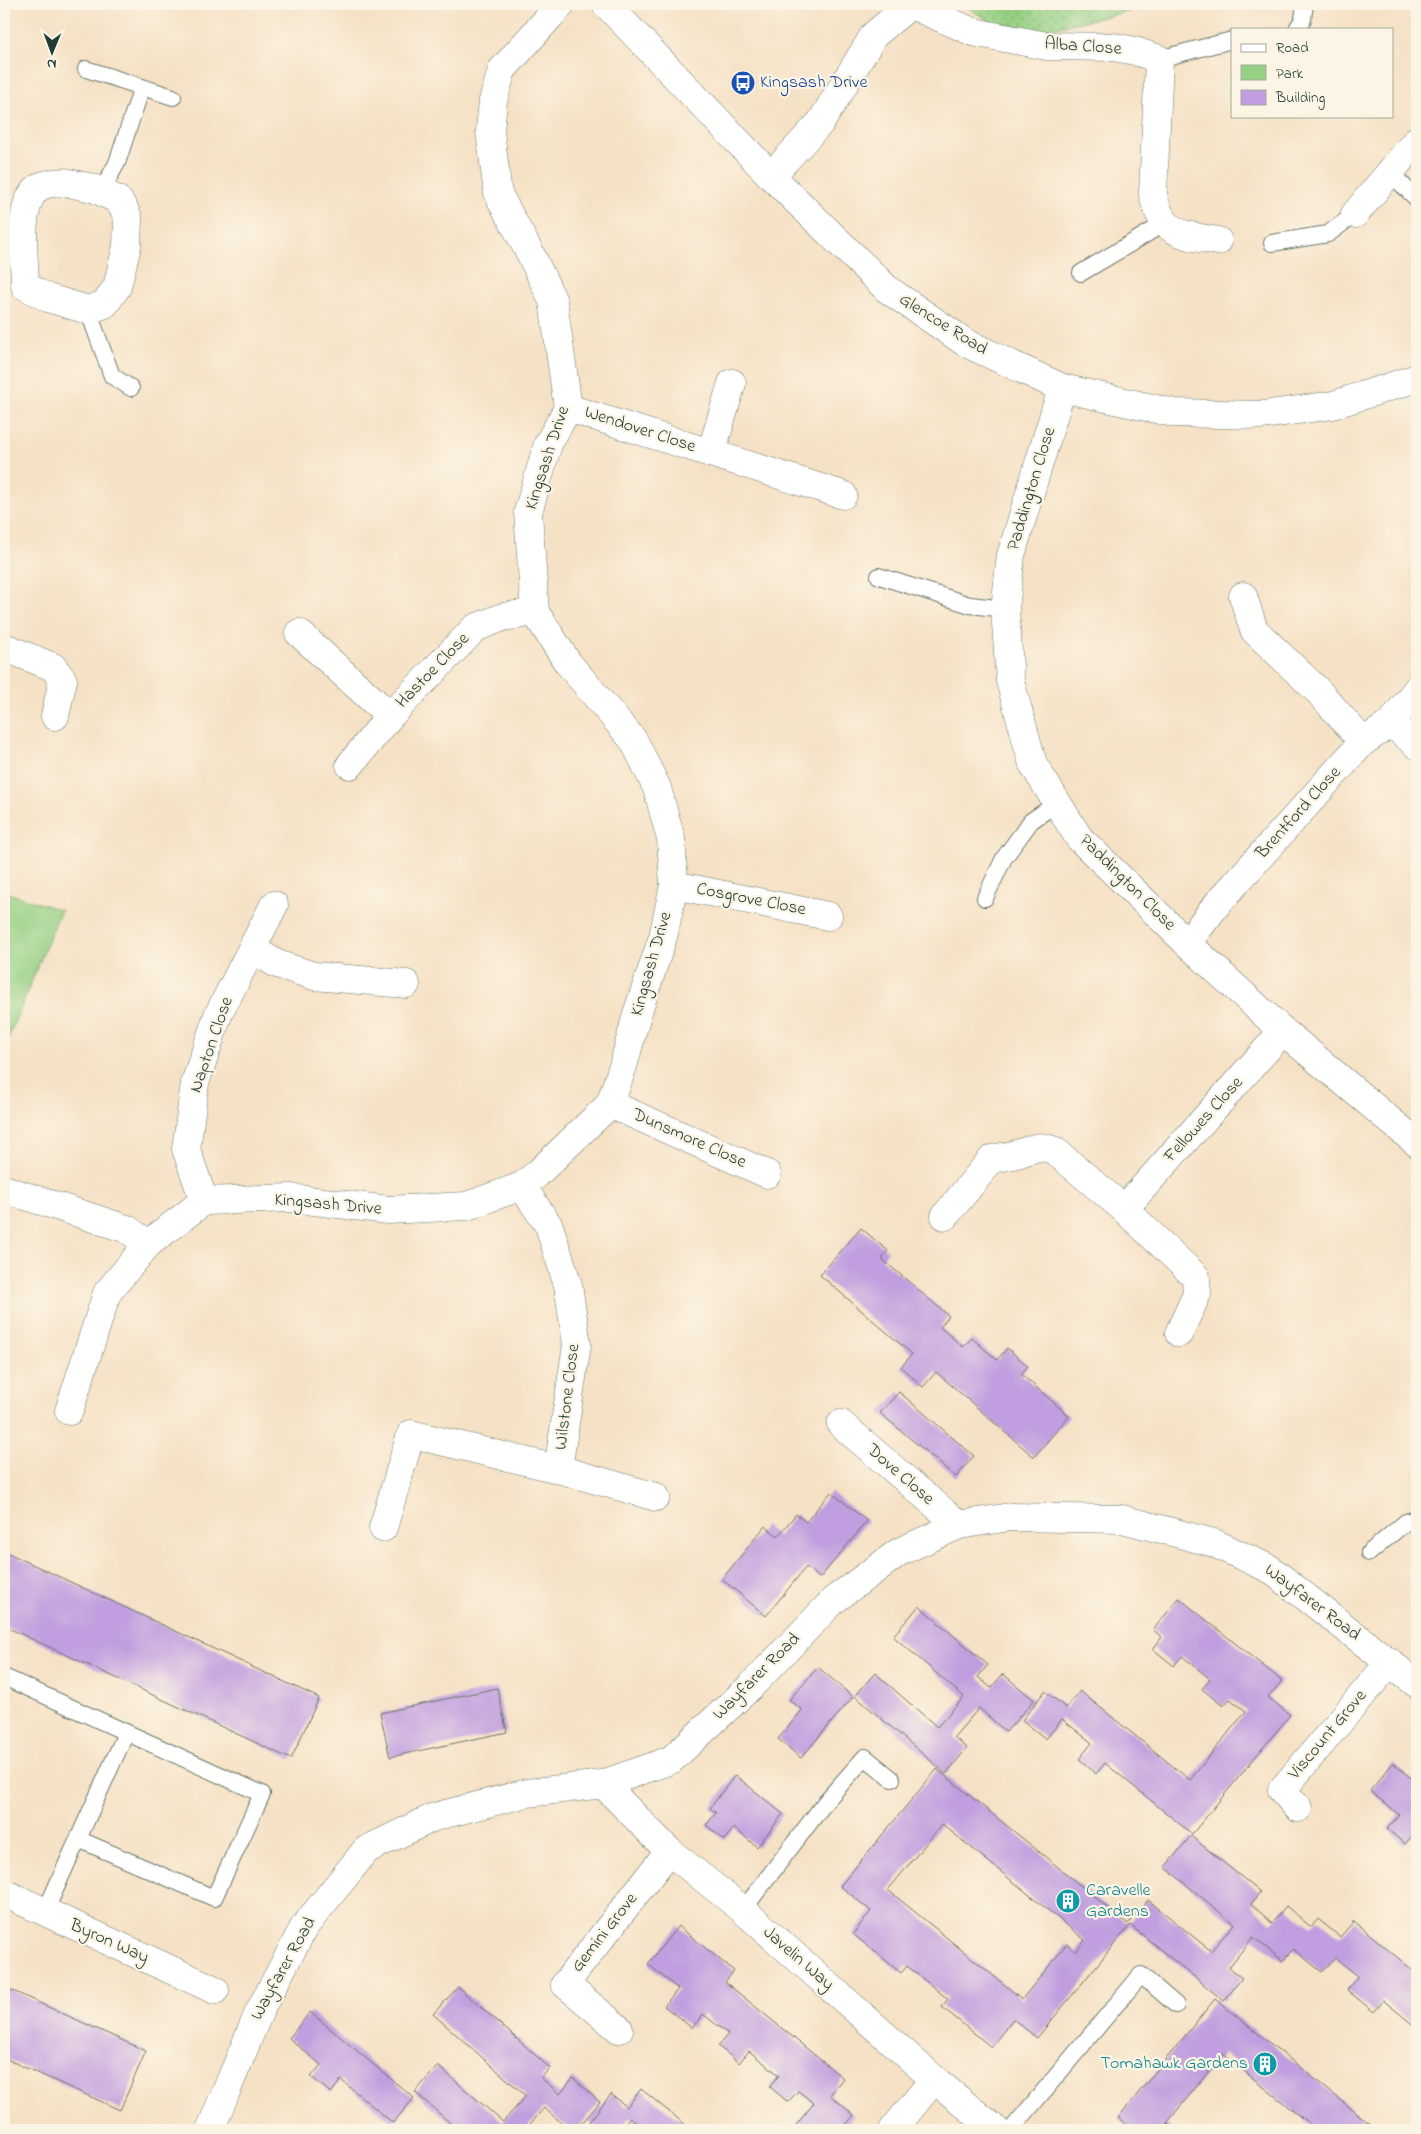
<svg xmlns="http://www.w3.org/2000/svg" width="1421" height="2134" viewBox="0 0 1421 2134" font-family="'Indie Flower',sans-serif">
<defs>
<pattern id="grass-dots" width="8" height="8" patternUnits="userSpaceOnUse" patternTransform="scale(1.25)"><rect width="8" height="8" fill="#96d084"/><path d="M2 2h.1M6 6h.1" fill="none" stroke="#7aaa6d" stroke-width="1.8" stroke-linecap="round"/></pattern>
</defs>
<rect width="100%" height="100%" fill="#fcf5e5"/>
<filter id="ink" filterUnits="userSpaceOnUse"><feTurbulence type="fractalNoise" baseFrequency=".02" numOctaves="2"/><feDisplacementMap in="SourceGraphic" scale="10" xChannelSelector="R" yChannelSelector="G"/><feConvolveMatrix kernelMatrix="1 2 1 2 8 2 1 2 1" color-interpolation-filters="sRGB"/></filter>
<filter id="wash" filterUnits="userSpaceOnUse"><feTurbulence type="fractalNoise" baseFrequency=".0096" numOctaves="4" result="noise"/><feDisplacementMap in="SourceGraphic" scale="20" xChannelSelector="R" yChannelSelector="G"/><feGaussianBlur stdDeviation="1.12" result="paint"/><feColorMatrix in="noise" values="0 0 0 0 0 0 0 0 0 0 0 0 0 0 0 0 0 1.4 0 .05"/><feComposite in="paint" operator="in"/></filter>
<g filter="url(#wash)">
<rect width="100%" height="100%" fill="#f5e1c5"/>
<!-- grass -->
<path fill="url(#grass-dots)" stroke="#5a865c" d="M 962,4 L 1134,4 L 1131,11 L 1039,31 L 989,21 Z"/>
<!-- park -->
<path fill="#96d084" stroke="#5a865c" d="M 4,892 L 61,910 L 4,1048 Z"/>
<g id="blocks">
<!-- building -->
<g fill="#c09edf" fill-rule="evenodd">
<path d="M 861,1228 L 888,1251 L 882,1259 L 949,1316 L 940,1327 L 963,1347 L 972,1338 L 997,1360 L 1007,1348 L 1028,1366 L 1021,1374 L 1069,1416 L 1034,1457 L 936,1372 L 923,1387 L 901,1367 L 912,1354 L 820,1275 Z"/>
<path d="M 899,1392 L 974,1456 L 956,1477 L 880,1413 Z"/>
<path d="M 831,1492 L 867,1521 L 820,1578 L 806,1567 L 766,1616 L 722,1579 L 765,1526 L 778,1536 L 796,1514 L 806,1522 Z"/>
<path d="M 4,1551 L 319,1698 L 291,1759 L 4,1626 Z"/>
<path d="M 1179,1598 L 1282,1681 L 1268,1697 L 1290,1715 L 1192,1834 L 1105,1763 L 1096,1774 L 1079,1759 L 1092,1743 L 1062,1719 L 1046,1739 L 1022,1720 L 1045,1691 L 1066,1708 L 1080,1691 L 1190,1780 L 1246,1711 L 1230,1699 L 1223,1706 L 1202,1689 L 1210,1679 L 1182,1656 L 1174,1666 L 1153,1649 L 1162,1637 L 1153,1630 Z"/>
<path d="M 919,1606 L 988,1665 L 978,1677 L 991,1688 L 1003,1674 L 1034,1700 L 1006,1732 L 979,1708 L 954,1737 L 967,1748 L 946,1774 L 855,1696 L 875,1673 L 937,1727 L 964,1697 L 893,1636 Z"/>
<path d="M 818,1667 L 853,1697 L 801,1758 L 778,1739 L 802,1710 L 789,1700 Z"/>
<path d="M 497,1688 L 507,1732 L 390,1757 L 380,1713 Z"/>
<path d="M 1393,1763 L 1417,1783 L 1417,1839 L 1413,1835 L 1405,1844 L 1387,1829 L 1399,1815 L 1370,1791 Z"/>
<path d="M 937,1769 L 1128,1924 L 1148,1900 L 1211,1951 L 1234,1924 L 1165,1867 L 1191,1836 L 1260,1892 L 1251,1904 L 1272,1923 L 1286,1906 L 1311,1927 L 1318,1919 L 1340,1937 L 1354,1921 L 1417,1974 L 1417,2028 L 1383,2000 L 1374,2012 L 1347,1990 L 1358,1976 L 1335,1958 L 1322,1972 L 1293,1949 L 1283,1961 L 1253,1937 L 1229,1967 L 1242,1978 L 1224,2001 L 1130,1925 L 1037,2038 L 1013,2019 L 991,2047 L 942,2007 L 948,1999 L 907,1966 L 901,1973 L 853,1934 L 871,1911 L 840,1886 ZM 942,1824 L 1085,1940 L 1076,1952 L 1067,1944 L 1022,1999 L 888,1890 Z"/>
<path d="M 735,1775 L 783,1814 L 757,1847 L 734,1828 L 724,1840 L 706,1825 L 716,1813 L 710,1808 Z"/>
<path d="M 678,1926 L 734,1971 L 725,1982 L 843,2078 L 830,2095 L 854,2115 L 842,2130 L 792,2130 L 814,2103 L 798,2091 L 788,2102 L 770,2087 L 779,2075 L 749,2051 L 739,2063 L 718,2046 L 728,2034 L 703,2014 L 692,2028 L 664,2006 L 678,1989 L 648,1964 Z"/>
<path d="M 4,1987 L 146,2051 L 120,2110 L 4,2058 Z"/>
<path d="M 458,1987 L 550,2068 L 541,2078 L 560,2094 L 573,2078 L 600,2102 L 576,2130 L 570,2130 L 544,2108 L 525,2130 L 458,2130 L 415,2092 L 438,2066 L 503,2122 L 526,2096 L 433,2014 Z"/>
<path d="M 1215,1999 L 1378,2130 L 1317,2130 L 1223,2054 L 1167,2123 L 1175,2130 L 1133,2130 L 1118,2118 Z"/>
<path d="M 310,2012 L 414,2098 L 393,2123 L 341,2080 L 331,2093 L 311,2077 L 321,2065 L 289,2038 Z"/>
<path d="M 641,2089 L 692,2130 L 645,2130 L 630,2117 L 619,2130 L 600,2130 L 589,2122 L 611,2094 L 627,2107 Z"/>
</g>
</g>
</g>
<g filter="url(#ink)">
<use href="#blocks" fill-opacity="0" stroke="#6a7667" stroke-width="1"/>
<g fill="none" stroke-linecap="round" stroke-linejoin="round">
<defs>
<g id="lane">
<path d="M 1297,29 L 1303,19 L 1305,4"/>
<path d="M 1159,59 L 1232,40"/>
<path d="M 86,69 L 173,97"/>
<path d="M 1390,173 L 1417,199"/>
<path d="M 101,192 L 117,163 L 142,87"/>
<path d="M 1272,243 L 1328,234 L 1355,214"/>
<path d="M 1081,273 L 1165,223"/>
<path d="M 88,310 L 112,376 L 131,388"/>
<path d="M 879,576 L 970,605 L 1005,609"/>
<path d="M 985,898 L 1004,858 L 1031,821 L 1057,803"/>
<path d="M 1369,1553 L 1406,1522 L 1417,1519"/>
<path d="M 4,1677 L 262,1794 L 214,1898 L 78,1839"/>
<path d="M 743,1910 L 827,1800 L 865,1757 L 892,1779"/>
<path d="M 45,1912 L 126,1733"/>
<path d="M 1011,2130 L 1141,1975 L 1176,2005"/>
</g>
<g id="street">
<path d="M 606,4 L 771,176 L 887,289 L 966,343 L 1062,388 L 1174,413 L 1263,415 L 1333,405 L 1417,378"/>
<path d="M 909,4 L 973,32 L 1047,46 L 1114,47 L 1135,51 L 1159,59 L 1153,194 C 1161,234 1182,235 1218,241"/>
<path d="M 771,176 L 821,122 L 874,35 L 910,5"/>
<path d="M 64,182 L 93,188 L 118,200 L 124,209 L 128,218 L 127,246 L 117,287 L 105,304 L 88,310 L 48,298 L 25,286 C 25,261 15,200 41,186 C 47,183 57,183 64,182 Z"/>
<path d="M 1355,214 L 1417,140"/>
<path d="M 1062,388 L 1011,555 L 1005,609 L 1010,681 L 1033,764 L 1079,838 L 1187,943 L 1283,1031 L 1417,1143"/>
<path d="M 568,408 L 843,495"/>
<path d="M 711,453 L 732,383"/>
<path d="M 1243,596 L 1254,630 L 1319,692 L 1363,742"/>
<path d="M 299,633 L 390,716"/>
<path d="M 4,647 L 53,667 L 63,680 L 55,716"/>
<path d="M 1391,723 L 1417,745"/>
<path d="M 350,765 L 390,716 L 475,628 L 503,617 L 535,612"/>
<path d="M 674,885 L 828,916"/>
<path d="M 1187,943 L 1218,903 L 1363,742 L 1391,723 L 1417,689"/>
<path d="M 252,949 L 277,964 L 314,976 L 406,984"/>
<path d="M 610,1104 L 767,1174"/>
<path d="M 522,1186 L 549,1226 L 568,1285 L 577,1345 L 558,1469"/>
<path d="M 7,1190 L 127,1229 L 148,1244 L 204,1201 L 290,1198 L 388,1210 L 467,1206 L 522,1186 L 537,1174 L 610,1104 L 624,1063 L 637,1014 L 663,937 L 674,885 L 671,839 L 657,788 L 634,741 L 568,663 L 535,612 L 528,512 L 548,444 L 568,408 L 553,301 L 530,253 L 498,194 L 490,131 L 493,101 L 502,70 L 561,4"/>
<path d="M 204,1201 L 186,1149 L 195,1083 L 218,1015 L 274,905"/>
<path d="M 1124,1209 L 1283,1031"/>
<path d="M 945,1216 L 992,1159 C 1001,1157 1011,1156 1020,1153 C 1036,1148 1038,1144 1055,1151 L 1124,1209 L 1196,1277 L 1197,1294 L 1179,1333"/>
<path d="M 69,1411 L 107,1293 L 148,1244"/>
<path d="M 841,1424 L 959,1525"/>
<path d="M 383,1528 L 411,1434 L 558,1469 L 656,1497"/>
<path d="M 603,1784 L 669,1851 L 743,1910 L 934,2079 L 996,2130"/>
<path d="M 1298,1808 L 1282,1790 L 1390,1662"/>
<path d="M 4,1893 L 215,1990"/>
<path d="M 619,2029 L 565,1984 L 669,1851"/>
<path d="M 210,2130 L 260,2010 L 304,1927 L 366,1850 L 434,1817 L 527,1793 L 603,1784 L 671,1760 L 751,1686 L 834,1600 L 899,1552 L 959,1525 L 1010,1517 L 1122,1519 L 1214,1543 L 1270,1569 L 1417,1684"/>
<path d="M 893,2130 L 934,2079"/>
</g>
</defs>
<!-- lane casing -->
<use href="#lane" stroke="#6a7667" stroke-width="18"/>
<!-- street casing -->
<use href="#street" stroke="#6a7667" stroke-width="29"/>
<!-- lane -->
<use href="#lane" stroke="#fff" stroke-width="16"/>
<!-- street -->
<use href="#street" stroke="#fff" stroke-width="28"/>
</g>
</g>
<!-- icons -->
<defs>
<symbol id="bus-disc" viewBox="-11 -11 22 22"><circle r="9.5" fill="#1a4fb4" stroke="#fcf5e5"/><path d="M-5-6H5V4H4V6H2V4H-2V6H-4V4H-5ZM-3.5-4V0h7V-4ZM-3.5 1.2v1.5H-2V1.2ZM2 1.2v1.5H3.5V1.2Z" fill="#fff"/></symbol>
<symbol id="building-disc" viewBox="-11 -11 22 22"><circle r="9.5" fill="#0f9aa8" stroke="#fcf5e5"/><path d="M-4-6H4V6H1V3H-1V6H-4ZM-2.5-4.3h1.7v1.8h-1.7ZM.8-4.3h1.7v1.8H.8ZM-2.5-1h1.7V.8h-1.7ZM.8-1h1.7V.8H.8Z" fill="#fff"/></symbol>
</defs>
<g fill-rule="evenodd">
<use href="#bus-disc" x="729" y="69" width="28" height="28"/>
<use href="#building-disc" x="1054" y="1887" width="28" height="28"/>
<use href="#building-disc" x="1251" y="2050" width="28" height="28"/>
</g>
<g text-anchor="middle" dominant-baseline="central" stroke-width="4.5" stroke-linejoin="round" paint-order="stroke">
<!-- street labels -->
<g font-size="18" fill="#1f3d34" stroke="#fcf5e5">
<text transform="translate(1083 47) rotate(4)">Alba Close</text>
<text transform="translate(943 325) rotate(32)">Glencoe Road</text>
<text transform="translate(640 430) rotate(18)">Wendover Close</text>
<text transform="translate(548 458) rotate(-72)">Kingsash Drive</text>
<text transform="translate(1032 489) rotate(-73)">Paddington Close</text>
<text transform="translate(433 671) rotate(-46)">Hastoe Close</text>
<text transform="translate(1299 813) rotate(-48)">Brentford Close</text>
<text transform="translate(1127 883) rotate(45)">Paddington Close</text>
<text transform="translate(751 900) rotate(11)">Cosgrove Close</text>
<text transform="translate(652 964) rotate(-74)">Kingsash Drive</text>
<text transform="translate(212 1045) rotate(-71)">Napton Close</text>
<text transform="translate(1204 1120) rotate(-48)">Fellowes Close</text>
<text transform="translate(689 1139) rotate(24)">Dunsmore Close</text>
<text transform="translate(328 1205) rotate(5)">Kingsash Drive</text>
<text transform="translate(568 1397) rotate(-83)">Wilstone Close</text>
<text transform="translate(900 1475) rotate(41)">Dove Close</text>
<text transform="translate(1312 1603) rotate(37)">Wayfarer Road</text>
<text transform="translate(757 1677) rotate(-45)">Wayfarer Road</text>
<text transform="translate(1328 1735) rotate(-50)">Viscount Grove</text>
<text transform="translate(605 1933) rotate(-52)">Gemini Grove</text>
<text transform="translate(109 1942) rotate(24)">Byron Way</text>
<text transform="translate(798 1959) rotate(41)">Javelin Way</text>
<text transform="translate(284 1969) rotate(-61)">Wayfarer Road</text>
</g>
<!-- transit labels -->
<g font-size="18" fill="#164399" stroke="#fcf5e5" text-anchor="start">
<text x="760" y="83">Kingsash Drive</text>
</g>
<!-- culture labels -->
<g font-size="18" fill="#0d838f" stroke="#fcf5e5" text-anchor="start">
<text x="1086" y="1891">Caravelle<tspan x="1086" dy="21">Gardens</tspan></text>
<text x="1248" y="2064" text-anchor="end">Tomahawk Gardens</text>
</g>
</g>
<!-- margin -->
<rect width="1421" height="2134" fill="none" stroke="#fcf5e5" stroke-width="20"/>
<!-- legend -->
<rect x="1231" y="28" width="162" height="90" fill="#fcf5e5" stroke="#a4ab9e"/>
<rect x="1241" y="44" width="25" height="8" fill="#ffffff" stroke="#a4ab9e"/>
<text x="1276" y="52" font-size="15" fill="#1f3d34">Road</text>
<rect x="1241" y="65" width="25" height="15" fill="#96d084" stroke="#a4ab9e"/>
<text x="1276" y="78" font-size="15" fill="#1f3d34">Park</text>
<rect x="1241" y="90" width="25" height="15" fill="#c09edf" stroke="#a4ab9e"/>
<text x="1276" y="102" font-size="15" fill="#1f3d34">Building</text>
<!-- north arrow -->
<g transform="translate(52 52) rotate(181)" stroke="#fcf5e5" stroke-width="4" paint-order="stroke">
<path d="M0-4L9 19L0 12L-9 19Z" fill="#1f3d34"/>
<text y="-8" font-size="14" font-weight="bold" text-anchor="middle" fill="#1f3d34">N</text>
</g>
</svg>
